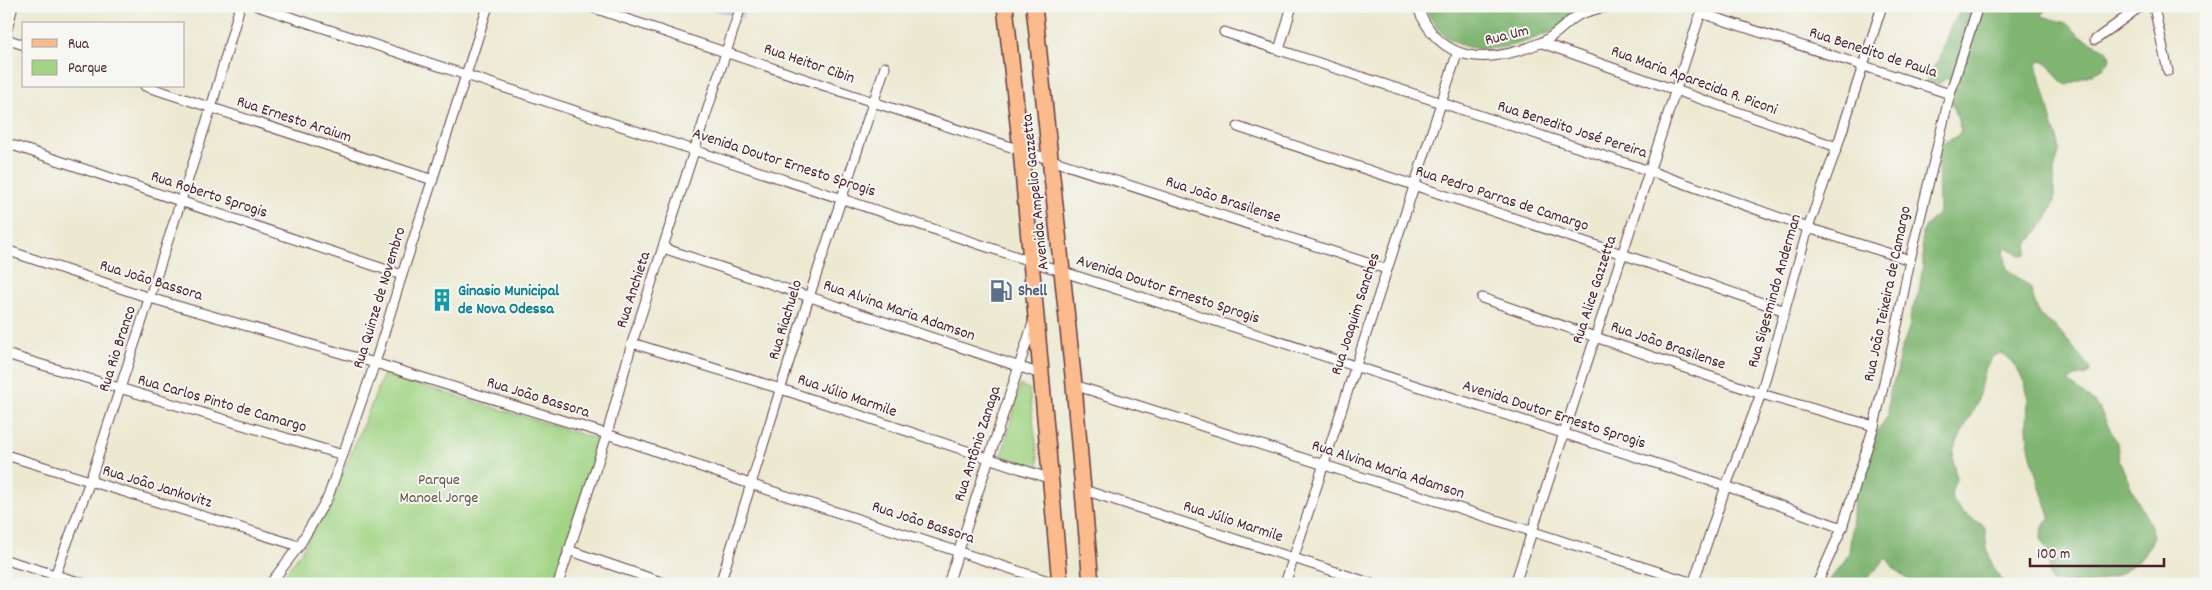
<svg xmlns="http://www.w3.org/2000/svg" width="2212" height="590" viewBox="0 0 2212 590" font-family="Dekko,sans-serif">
<rect width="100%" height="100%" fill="#f6f6f2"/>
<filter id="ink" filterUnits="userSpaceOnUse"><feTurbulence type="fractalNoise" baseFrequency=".02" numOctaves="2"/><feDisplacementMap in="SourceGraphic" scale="10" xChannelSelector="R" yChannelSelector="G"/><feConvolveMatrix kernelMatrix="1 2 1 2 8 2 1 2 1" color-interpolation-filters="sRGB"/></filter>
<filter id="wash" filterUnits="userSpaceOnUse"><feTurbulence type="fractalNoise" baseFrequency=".0096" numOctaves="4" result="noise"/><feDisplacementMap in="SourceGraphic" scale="20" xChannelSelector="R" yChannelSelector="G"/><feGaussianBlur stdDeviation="1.12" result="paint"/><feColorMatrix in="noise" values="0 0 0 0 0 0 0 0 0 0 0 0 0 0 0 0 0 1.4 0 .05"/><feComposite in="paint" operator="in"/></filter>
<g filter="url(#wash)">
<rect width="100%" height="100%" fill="#ece9d1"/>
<!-- industrial -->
<path fill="#c0c2dd" d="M 701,6 L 746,6 L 742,19 Z"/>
<!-- green -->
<g fill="#a1d484" stroke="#767a58">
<path d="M 384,374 L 600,440 L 553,584 L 277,584 L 301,552 L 333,497 Z"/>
<path d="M 1020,385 L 1029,389 L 1039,467 L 1002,456 Z"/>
</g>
<!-- forest -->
<g fill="#80b672" stroke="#656a4e">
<path d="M 1424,6 L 1597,6 C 1580,12 1566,24 1550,32 C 1516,47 1467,62 1438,29 C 1433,23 1429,14 1424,6 Z"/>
<path d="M 1963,6 L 2046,6 L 2042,16 L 2066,23 L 2080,36 L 2107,50 L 2110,59 L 2103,69 L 2067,85 C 2055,80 2054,64 2041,61 L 2037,64 L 2053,127 L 2059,144 L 2059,153 L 2054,170 L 2054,202 L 2047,219 L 2028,244 L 2026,255 L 2022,256 L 2007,247 L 2004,249 L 2007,269 L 2030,287 L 2039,315 L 2057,328 L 2091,369 L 2088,375 L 2075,377 L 2068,382 L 2093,401 L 2100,410 L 2117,443 L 2119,460 L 2135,496 L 2150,524 L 2153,537 L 2150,546 L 2138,561 L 2120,574 L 2090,584 L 2052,582 C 2047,572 2051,562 2048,551 C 2047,548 2045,547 2044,545 C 2037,534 2044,525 2050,516 C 2041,491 2032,466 2028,439 C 2024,408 2036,394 2014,365 C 2010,359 2007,355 2000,353 L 1993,356 L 1984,371 L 1977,403 L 1954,448 L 1953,459 L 1956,478 L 1951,494 L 1954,502 L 1961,511 L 1985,527 C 1986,550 1989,566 2006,584 L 1913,584 L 1895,569 L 1886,558 L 1863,584 L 1825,584 L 1843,564 L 1849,553 L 1853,519 L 1854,485 L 1868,443 L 1888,416 L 1889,392 L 1897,375 L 1899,356 L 1909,328 L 1911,313 L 1919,292 L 1923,264 L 1922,234 L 1926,226 L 1939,212 L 1938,152 L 1945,142 L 1957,136 L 1961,131 L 1952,100 L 1950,81 L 1946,78 L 1940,84 L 1933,84 L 1928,81 L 1927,76 L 1940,58 L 1949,30 Z"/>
</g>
</g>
<g filter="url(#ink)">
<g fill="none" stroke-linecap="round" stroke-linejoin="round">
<defs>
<g id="street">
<path d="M 257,6 L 1030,261 L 1726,486 L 1842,528"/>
<path d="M 588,6 L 873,102 L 1386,269"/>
<path d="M 1417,6 C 1440,65 1488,65 1540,43 C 1553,38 1563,26 1574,18 C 1584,11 1598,9 1610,6"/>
<path d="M 2157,6 L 2155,12 L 2168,71"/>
<path d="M 1701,13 L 1950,94"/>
<path d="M 1224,32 L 1650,171 L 1808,228 L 1910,260"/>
<path d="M 6,33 L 13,6"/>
<path d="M 6,39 L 24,45"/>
<path d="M 2095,40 L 2141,6"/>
<path d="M 1542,43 L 1837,147"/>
<path d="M 1279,50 L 1292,6"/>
<path d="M 145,86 L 433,180"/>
<path d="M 1238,127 L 1622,254 L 1785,311"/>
<path d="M 6,143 L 402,275"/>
<path d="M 663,248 L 1041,374"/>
<path d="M 6,250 L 150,298 L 375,363 L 607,434 L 750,484 L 1058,584"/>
<path d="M 1482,298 L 1761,394 L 1874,426"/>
<path d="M 632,343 L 781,389 L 1051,479"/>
<path d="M 6,354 L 343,455"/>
<path d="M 1074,385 L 1693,583"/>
<path d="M 6,455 L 299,546"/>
<path d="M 1084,490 L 1373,584"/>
<path d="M 568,550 L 667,584"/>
<path d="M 6,560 L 85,584"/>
<path d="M 52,584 L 90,481 L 211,108 L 240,6"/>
<path d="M 270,584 L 299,546 L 328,497 L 375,363 L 402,275 L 488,6"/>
<path d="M 558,584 L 607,434 L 632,343 L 741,6"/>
<path d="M 720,584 L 809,297 L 885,67"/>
<path d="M 948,584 L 1034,320"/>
<path d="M 1285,584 L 1457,54"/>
<path d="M 1515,584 L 1703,6"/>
<path d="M 1693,584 L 1726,486 L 1761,394 L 1808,228 L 1837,147 L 1882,6"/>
<path d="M 1817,584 L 1842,528 L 1874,426 L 1898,321 L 1910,260 L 1950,94 L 1978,6"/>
</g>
<g id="primary">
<path d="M 1005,6 L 1021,150 L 1060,584"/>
<path d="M 1034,6 L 1074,385 L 1091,584"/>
</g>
</defs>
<!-- street casing -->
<use href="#street" stroke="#623d44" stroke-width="11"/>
<!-- primary casing -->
<use href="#primary" stroke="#623d44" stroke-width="18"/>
<!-- street -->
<use href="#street" stroke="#fff" stroke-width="9"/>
<!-- primary -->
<use href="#primary" stroke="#fbbb8c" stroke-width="15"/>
</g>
</g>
<!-- icons -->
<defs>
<symbol id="fuel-bare" viewBox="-9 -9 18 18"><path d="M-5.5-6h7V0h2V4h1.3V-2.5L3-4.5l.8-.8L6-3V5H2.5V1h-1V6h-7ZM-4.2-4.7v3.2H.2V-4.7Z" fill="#5c6f8a" stroke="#f6f6f2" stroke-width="2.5" paint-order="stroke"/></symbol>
<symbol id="building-bare" viewBox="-9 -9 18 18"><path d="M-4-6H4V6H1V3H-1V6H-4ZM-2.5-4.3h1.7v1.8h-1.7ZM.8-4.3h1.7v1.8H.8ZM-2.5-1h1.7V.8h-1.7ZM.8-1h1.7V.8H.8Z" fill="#0f9aa8" stroke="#f6f6f2" stroke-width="2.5" paint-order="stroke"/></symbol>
</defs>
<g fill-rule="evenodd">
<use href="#fuel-bare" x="985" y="275" width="32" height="32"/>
<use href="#building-bare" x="426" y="284" width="32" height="32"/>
</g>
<g text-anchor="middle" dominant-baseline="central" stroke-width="4" stroke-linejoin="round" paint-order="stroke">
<!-- street labels -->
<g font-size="16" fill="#4a1f2b" stroke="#f6f6f2">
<text transform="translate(1507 36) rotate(-14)">Rua Um</text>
<text transform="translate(1873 53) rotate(18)">Rua Benedito de Paula</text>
<text transform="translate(809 64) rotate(19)">Rua Heitor Cibin</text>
<text transform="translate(1694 81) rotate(20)">Rua Maria Aparecida R. Piconi</text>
<text transform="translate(294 120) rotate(18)">Rua Ernesto Araium</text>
<text transform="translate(1572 130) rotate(18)">Rua Benedito José Pereira</text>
<text transform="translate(784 163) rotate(18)">Avenida Doutor Ernesto Sprogis</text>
<text transform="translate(1036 192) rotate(-96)">Avenida Ampelio Gazzetta</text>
<text transform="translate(209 195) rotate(18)">Rua Roberto Sprogis</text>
<text transform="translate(1502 199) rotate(18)">Rua Pedro Parras de Camargo</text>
<text transform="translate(1223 200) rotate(18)">Rua João Brasilense</text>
<text transform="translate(151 281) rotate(17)">Rua João Bassora</text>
<text transform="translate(634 290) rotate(-72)">Rua Anchieta</text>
<text transform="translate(1168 290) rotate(18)">Avenida Doutor Ernesto Sprogis</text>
<text transform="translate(1595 290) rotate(-72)">Rua Alice Gazzetta</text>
<text transform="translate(1775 291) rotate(-74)">Rua Sigesmindo Anderman</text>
<text transform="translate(1888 294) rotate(-78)">Rua João Teixeira de Camargo</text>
<text transform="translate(380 298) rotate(-73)">Rua Quinze de Novembro</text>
<text transform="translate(899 311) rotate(19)">Rua Alvina Maria Adamson</text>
<text transform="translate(1356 314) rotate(-72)">Rua Joaquim Sanches</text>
<text transform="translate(786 320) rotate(-73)">Rua Riachuelo</text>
<text transform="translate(1668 346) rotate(19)">Rua João Brasilense</text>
<text transform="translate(118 349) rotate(-72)">Rua Rio Branco</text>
<text transform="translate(847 396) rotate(19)">Rua Júlio Marmile</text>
<text transform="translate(538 398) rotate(17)">Rua João Bassora</text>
<text transform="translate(222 404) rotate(16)">Rua Carlos Pinto de Camargo</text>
<text transform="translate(1554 415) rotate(18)">Avenida Doutor Ernesto Sprogis</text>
<text transform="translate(978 444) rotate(-72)">Rua Antônio Zanaga</text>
<text transform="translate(1388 470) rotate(18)">Rua Alvina Maria Adamson</text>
<text transform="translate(157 487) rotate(17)">Rua João Jankovitz</text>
<text transform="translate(1233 522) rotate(18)">Rua Júlio Marmile</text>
<text transform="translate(923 523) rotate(18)">Rua João Bassora</text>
</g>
<!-- culture labels -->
<g font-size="16" font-weight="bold" fill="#0d838f" stroke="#f6f6f2" text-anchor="start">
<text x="458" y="291">Ginasio Municipal<tspan x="458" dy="18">de Nova Odessa</tspan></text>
</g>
<!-- service labels -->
<g font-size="16" font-weight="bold" fill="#4e5e75" stroke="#f6f6f2" text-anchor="start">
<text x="1018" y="291">Shell</text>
</g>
<!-- park labels -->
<g font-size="16" fill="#645546" stroke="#f6f6f2">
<text x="439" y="480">Parque<tspan x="439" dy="18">Manoel Jorge</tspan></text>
</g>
</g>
<!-- margin -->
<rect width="2212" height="590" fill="none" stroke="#f6f6f2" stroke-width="25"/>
<!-- legend -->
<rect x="22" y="22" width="162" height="65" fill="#f6f6f2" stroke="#b1a0a2"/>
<rect x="32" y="39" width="25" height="8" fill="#fbbb8c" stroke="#b1a0a2"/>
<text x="68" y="48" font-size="15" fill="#4a1f2b">Rua</text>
<rect x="32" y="60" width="25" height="15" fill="#a1d484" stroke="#b1a0a2"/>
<text x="68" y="72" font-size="15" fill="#4a1f2b">Parque</text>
<!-- scale -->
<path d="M2030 558v8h134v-8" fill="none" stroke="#4a1f2b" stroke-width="2.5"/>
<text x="2037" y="558" font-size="15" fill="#4a1f2b" stroke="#f6f6f2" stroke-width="4" paint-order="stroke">100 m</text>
</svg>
